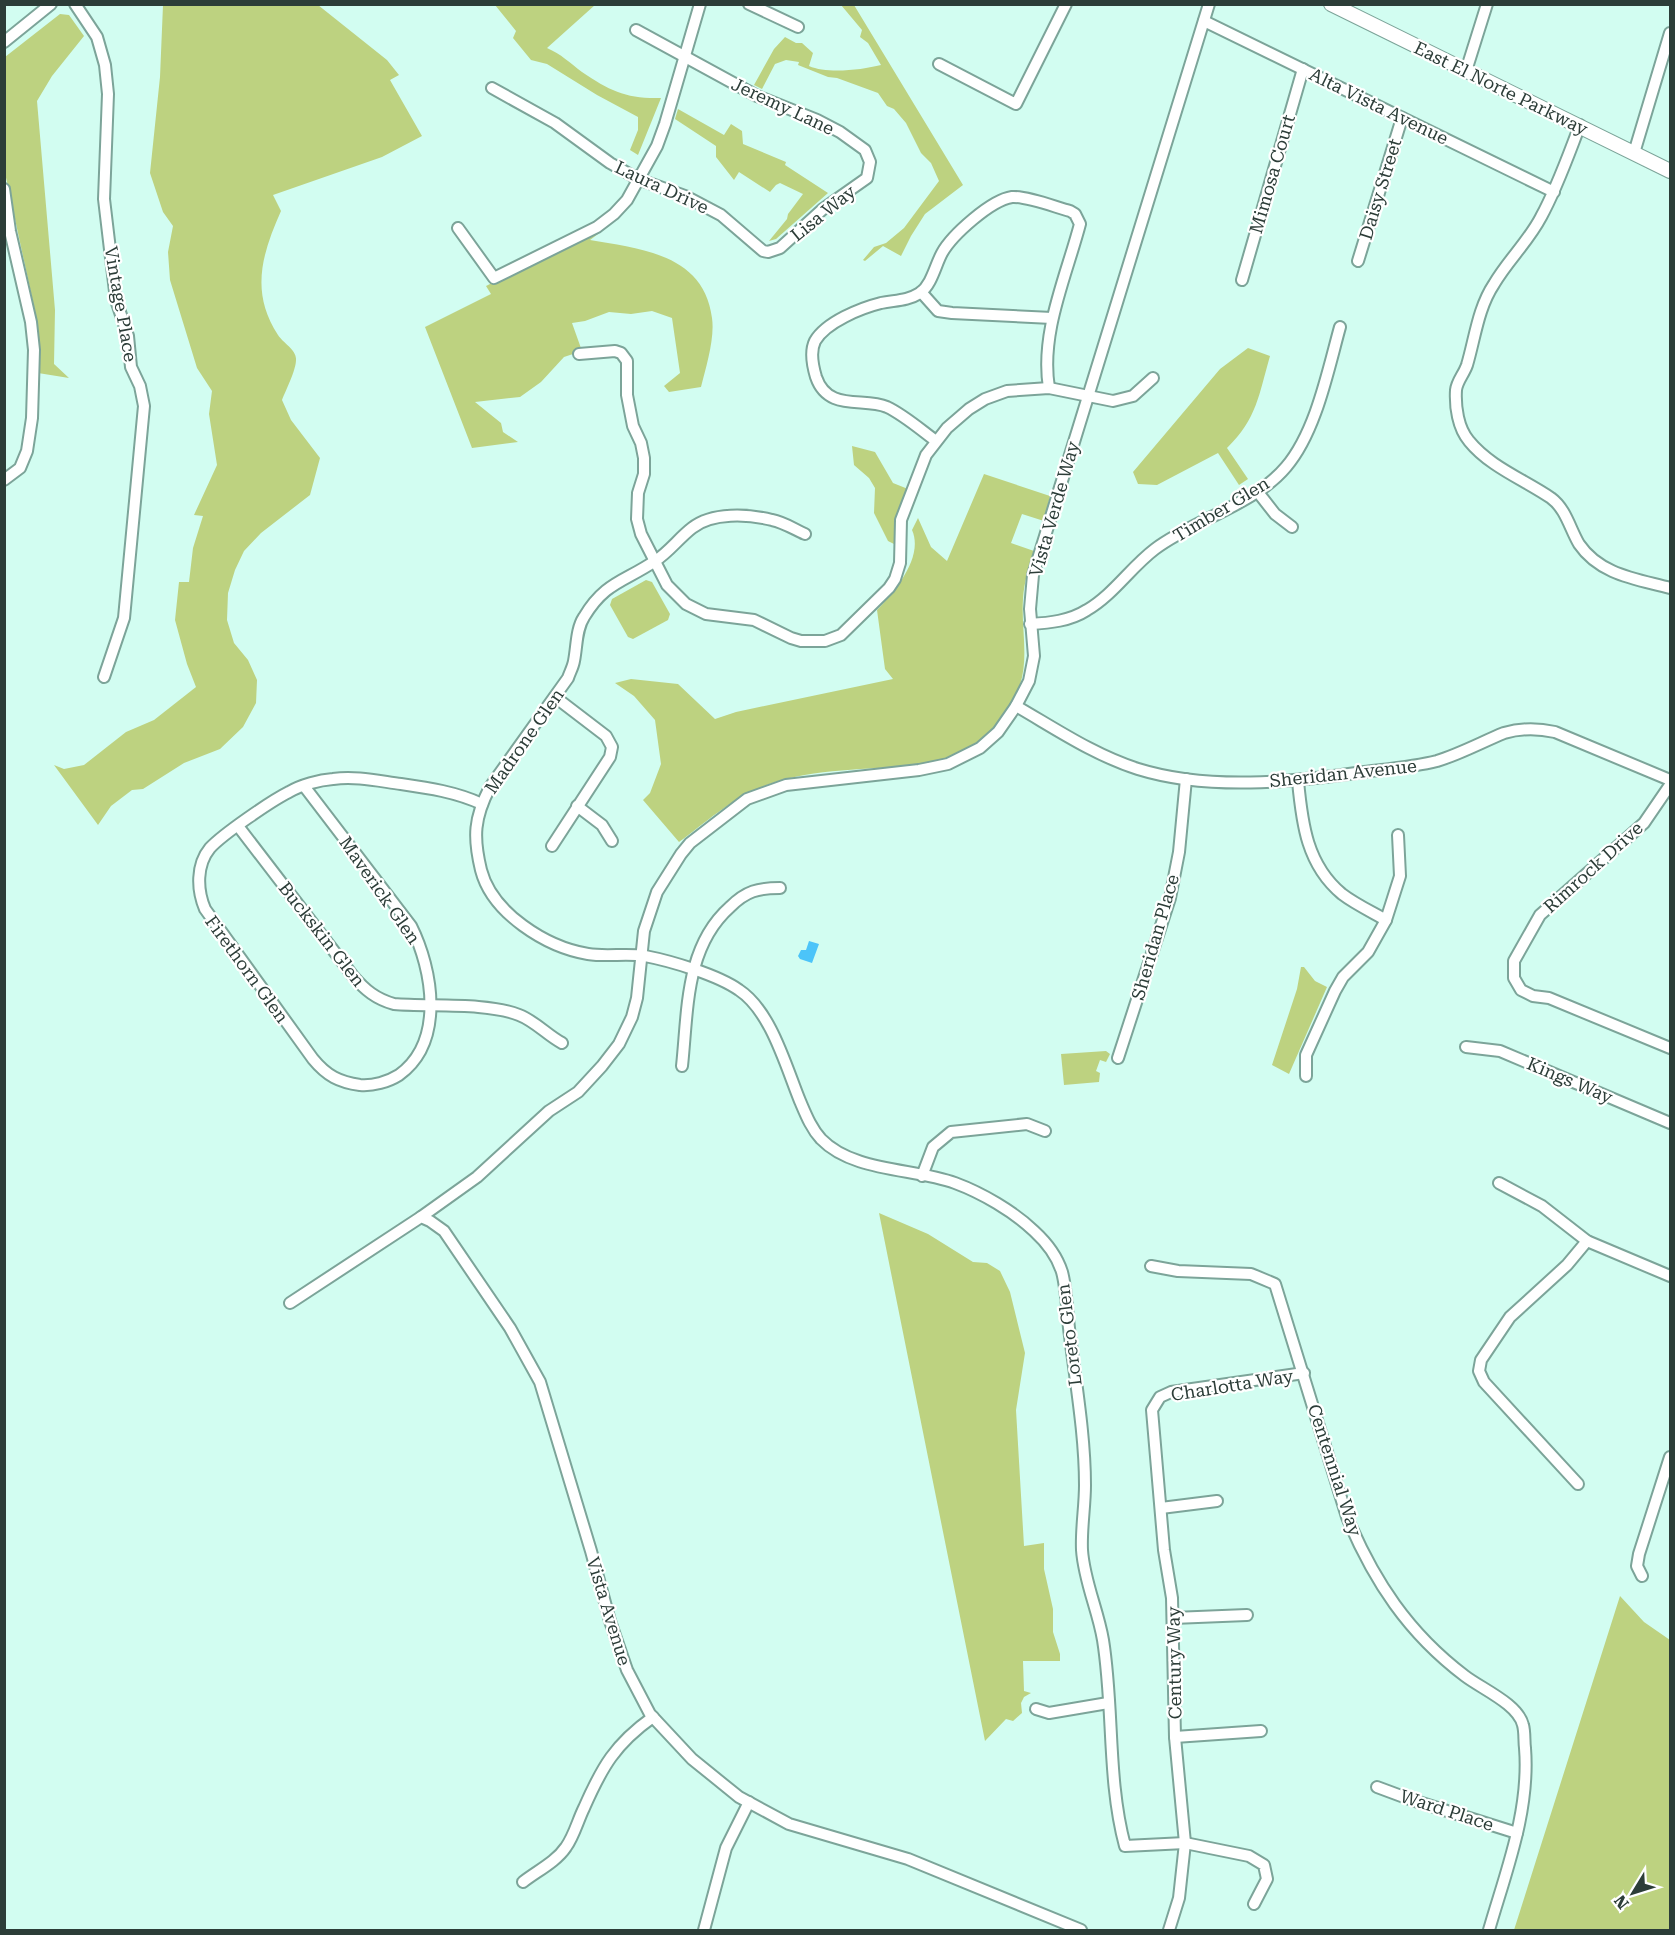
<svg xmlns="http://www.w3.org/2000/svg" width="1675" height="1935" viewBox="0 0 1675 1935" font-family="'Roboto Serif',serif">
<rect width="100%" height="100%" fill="#d2fdf1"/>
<!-- green -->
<g fill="#bdd280">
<path d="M 163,5 L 318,5 L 387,60 L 399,75 L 390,80 L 422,136 L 382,157 L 273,195 L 281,211 C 262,254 250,292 278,335 C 283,343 297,350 296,360 C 296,370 286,390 282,400 L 291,420 L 320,458 L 310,495 L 261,533 L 244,551 L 235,570 L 228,593 L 227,620 L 234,643 L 248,660 L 257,680 L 256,703 L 243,727 L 220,749 L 184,763 L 143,789 L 132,790 L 111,806 L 98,825 L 54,765 L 64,769 L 84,765 L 126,732 L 154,720 L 196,687 L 187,664 L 175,620 L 179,582 L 189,582 L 193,548 L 203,516 L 194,515 L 217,465 L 209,414 L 212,391 L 197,368 L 170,280 L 168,252 L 173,226 L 163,212 L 150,173 L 160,77 Z"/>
<path d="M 495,5 L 595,5 L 547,48 C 561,54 570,63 582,72 C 610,91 627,99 661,98 L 638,155 L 630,150 L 638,130 L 638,117 L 597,95 L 547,64 L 531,60 L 513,38 L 516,31 Z"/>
<path d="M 841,5 L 854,5 L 963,185 L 925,214 L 911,236 L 901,256 L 883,246 L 865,261 L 863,260 L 874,247 L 886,243 L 904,228 L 939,181 L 931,163 L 921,153 L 906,123 L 894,109 L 887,106 L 878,93 L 837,78 L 828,77 L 798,65 L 799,62 L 786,60 L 775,64 L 762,89 L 754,85 L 774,49 L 785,37 L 796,43 L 802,43 L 813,53 L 809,66 C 827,74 861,70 881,65 L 868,43 L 860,37 L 862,30 Z"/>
<path d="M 60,14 L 69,15 L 84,36 L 52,76 L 37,101 L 55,310 L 54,364 L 69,378 L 38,373 L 36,316 L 5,173 L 5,57 Z"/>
<path d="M 678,109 L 724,135 L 731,124 L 742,131 L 743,144 L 786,162 L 785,165 L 828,193 L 776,239 L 769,241 L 787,219 L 788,214 L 803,194 L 780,183 L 776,185 L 770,192 L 739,172 L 734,180 L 716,157 L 716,146 L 675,119 Z"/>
<path d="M 608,222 L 610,225 L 590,240 C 641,249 704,254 712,318 C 715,338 706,367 701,387 L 669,392 L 664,386 L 680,373 L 672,318 L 652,311 L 631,314 L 609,312 L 585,321 L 572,323 L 582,351 L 564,357 L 541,382 L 520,397 L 475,402 L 501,423 L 503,432 L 518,442 L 472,448 L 425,327 L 491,294 L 486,286 L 585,236 Z"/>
<path d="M 1248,348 L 1270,356 C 1259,394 1257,419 1227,448 L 1248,479 L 1239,485 L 1218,453 L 1157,485 L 1138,484 L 1133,472 L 1220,369 Z"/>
<path d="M 852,446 L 875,452 L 893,483 L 908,489 L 897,518 L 894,544 L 888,541 L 874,513 L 875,488 L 869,478 L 854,465 Z"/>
<path d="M 984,474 L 1050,496 L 1044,521 L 1022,514 L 1011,543 L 1034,551 C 1029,567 1024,582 1023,599 C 1021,628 1029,657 1020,685 C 1010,716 983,743 954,758 C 943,763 918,765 905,766 C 860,770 804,769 762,787 C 731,799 705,823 679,842 L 643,800 L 650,793 L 661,764 L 655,720 L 634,696 L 615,683 L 631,679 L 678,684 L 715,719 L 736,712 L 893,679 L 885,669 L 877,610 C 895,591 924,557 912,530 L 918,518 L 931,547 L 947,561 Z"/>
<path d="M 646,580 L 652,582 L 670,614 L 668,620 L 633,639 L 628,637 L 610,605 L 612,599 Z"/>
<path d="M 1301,967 L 1304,967 L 1315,981 L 1327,987 L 1289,1074 L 1272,1065 L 1297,989 Z"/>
<path d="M 1106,1051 L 1110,1054 L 1106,1062 L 1100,1060 L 1096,1071 L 1100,1073 L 1099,1082 L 1064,1085 L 1061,1054 Z"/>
<path d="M 879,1213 L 928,1234 L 973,1262 L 987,1263 L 1000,1271 L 1010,1292 L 1025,1353 L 1016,1410 L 1024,1546 L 1044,1543 L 1044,1569 L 1053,1609 L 1053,1632 L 1060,1654 L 1060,1661 L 1023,1661 L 1024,1691 L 1031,1693 L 1024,1697 L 1021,1703 L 1022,1713 L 1013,1721 L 1006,1719 L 985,1741 Z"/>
<path d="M 1620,1596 L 1644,1622 L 1670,1640 L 1670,1930 L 1514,1930 Z"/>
</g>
<!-- water -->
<path fill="#4cc4f9" d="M 809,941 L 819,944 L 812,963 L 800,959 L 798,956 L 801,950 L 806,950 Z"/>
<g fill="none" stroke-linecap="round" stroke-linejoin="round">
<defs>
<g id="minor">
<path d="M 75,4 L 97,37 L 105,65 L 108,94 L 104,199 L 116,300 L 128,336 L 131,367 L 140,386 L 144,406 L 124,618 L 104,677"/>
<path d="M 749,4 L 798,27"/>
<path d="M 1204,21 L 1554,192"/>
<path d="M 4,42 L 51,4"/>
<path d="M 939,64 L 1016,104 L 1066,4"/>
<path d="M 1466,71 L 1487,4"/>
<path d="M 492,88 L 555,123 L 610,163 L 638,179 L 685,196 L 721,215 L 763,251 L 768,252 L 780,248 L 823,209 L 867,178 L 870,162 L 865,150 L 840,132 L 817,120 L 757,96 L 636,30"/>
<path d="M 1580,125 C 1568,156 1557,188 1541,217 C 1528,242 1508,260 1494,284 C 1478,308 1475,338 1467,365 C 1464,374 1457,381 1456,390 C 1455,407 1458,428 1469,441 C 1490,467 1525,480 1551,498 C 1566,509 1570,529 1579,544 C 1600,575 1637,579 1670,588"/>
<path d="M 1634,153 L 1670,33"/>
<path d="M 4,189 L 10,231 L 31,322 L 34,350 L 32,418 L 27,451 L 20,468 L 4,480"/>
<path d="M 458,228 L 494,278 L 597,227 L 614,214 L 627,200 L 657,146 L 665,124 L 700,4"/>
<path d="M 1358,261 L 1402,118"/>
<path d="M 1242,280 L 1303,69"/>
<path d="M 921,292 L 938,311 L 952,313 L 1052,318"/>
<path d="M 579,354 L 615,351 L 621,353 L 627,361 L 627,395 L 633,426 L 641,443 L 644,458 L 644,474 L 638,493 L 637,519 L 641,534 L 667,585 L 686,604 L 706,614 L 754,620 L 791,638 L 801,641 L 825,641 L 841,635 L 889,588 L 895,579 L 900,563 L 901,520 L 926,455 L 947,428 L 969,409 L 985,399 L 1007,391 L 1049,388 L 1113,401 L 1133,396 L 1153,378"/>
<path d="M 936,441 C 921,430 904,415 887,407 C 863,397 828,412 816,377 C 813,367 810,351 815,341 C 826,322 861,308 881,303 C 896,300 907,301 920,293 C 932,284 935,266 942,253 C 952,235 991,200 1012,197 C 1027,196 1055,207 1070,211 L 1075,214 L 1080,224 C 1066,277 1040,333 1049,388"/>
<path d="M 1257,491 L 1275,514 L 1292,527"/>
<path d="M 805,534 C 794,529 783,522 772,520 C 748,514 712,512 692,528 C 679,538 669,552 655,561 C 624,582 605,582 584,617 C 576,629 577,646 574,661 C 573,667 570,672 568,678 L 490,787 C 474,818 473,837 481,870 C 492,913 546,947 588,954 C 607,957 627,953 645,956 C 671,961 718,975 739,990 C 771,1011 786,1067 800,1101 C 806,1115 811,1128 821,1139 C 853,1172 913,1168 955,1183 C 982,1193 1013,1211 1034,1231 C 1046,1242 1057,1256 1062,1272 C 1067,1290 1067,1316 1070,1336 C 1076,1385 1085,1436 1085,1485 C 1085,1507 1081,1528 1082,1550 C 1084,1581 1098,1610 1103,1640 C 1114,1708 1107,1779 1125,1846 L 1185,1843 L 1249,1856 L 1264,1865 L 1267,1879 L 1254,1904"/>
<path d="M 1030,624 C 1049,623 1070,621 1087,610 C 1113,595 1131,567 1155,549 C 1195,519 1254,505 1286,467 C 1316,432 1328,370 1340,327"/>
<path d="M 1016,706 C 1056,729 1094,755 1138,769 C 1209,791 1292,782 1364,772 C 1388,769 1413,767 1437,761 C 1460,754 1482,742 1504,733 C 1521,728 1537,728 1555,732 L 1670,780"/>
<path d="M 1298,781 C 1302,824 1307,865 1342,894 C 1355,904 1372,912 1386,920"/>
<path d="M 1670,785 L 1644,823 L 1540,915 L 1514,961 L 1514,978 L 1521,990 L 1533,996 L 1549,998 L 1670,1048"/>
<path d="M 304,786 L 411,926 C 433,970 445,1042 399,1075 C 388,1082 373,1086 360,1085 C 339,1082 327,1076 313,1059 L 205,909 C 197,890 196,865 210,848 C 223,834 271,801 289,792 C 301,785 319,780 333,779 C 356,776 378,781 401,784 C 429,788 456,792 482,804"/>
<path d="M 577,806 L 602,825 L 612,841"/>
<path d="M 238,826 L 353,976 C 365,990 376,999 394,1004 C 430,1007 486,1002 519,1015 C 535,1021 547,1035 562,1043"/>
<path d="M 552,846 L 610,757 L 612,747 L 606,736 L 555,697"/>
<path d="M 1466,1047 L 1500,1051 L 1670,1123"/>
<path d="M 1118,1058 L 1170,898 L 1179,852 L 1186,779"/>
<path d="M 682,1066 C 688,1010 685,947 730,907 C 746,891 758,888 780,888"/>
<path d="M 1306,1076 L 1306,1055 L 1335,991 L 1343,977 L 1368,952 L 1386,920 L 1400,876 L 1398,835"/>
<path d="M 922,1176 L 933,1147 L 951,1132 L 1027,1124 L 1045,1131"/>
<path d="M 1499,1183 L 1542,1206 L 1587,1241 L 1670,1276"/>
<path d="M 421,1217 L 477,1177 L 549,1111 L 578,1092 L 602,1066 L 619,1044 L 632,1017 L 637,998 L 644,931 L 657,892 L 681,854 L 690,843 L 747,799 L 786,785 L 919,770 L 948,764 L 980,748 L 998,732 L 1016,706 L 1029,681 L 1034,656 L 1030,609 L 1033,575 L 1209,4"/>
<path d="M 1151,1266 L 1178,1271 L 1251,1274 L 1275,1284 L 1347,1517 C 1374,1581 1408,1633 1465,1676 C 1482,1689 1518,1704 1523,1725 C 1525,1732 1524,1741 1525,1748 C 1530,1811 1506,1871 1489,1930"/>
<path d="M 290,1303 L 421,1217 L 430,1221 L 444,1231 L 510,1328 L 540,1382 L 591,1551 L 610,1621 L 627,1670 L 650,1714 L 692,1759 L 739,1797 L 789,1824 L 908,1859 L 1081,1930"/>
<path d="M 1578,1484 L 1484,1382 L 1479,1371 L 1481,1360 L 1510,1317 L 1567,1265 L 1587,1241"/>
<path d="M 1161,1508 L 1217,1501"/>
<path d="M 1642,1576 L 1637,1566 L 1639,1554 L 1670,1457"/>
<path d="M 1173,1618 L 1247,1615"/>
<path d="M 1036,1709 L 1049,1713 L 1108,1703"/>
<path d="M 1175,1737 L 1261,1731"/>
<path d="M 1377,1787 L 1412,1800 L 1517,1833"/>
<path d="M 523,1882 C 537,1871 556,1862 566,1847 C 574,1836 578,1820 584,1808 C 602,1767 615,1744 653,1717"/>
<path d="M 704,1930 L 726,1848 L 749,1802"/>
<path d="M 1169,1930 L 1179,1898 L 1185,1843 L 1175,1737 L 1172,1598 L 1164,1550 L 1152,1410 L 1160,1397 L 1171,1392 L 1304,1373"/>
</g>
<path id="major" d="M 1331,4 L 1670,171"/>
</defs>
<!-- minor casing -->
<use href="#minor" stroke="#7ca499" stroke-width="14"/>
<!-- major casing -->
<use href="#major" stroke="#7ca499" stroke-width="16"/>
<!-- minor -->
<use href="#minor" stroke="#fff" stroke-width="10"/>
<!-- major -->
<use href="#major" stroke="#fff" stroke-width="14"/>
</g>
<g text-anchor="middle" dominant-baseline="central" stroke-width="4.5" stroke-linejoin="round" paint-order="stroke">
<!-- street labels -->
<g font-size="18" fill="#2c3d38" stroke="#fff">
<text transform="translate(1501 88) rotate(26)">East El Norte Parkway</text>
<text transform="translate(783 106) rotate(25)">Jeremy Lane</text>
<text transform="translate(1379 106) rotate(26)">Alta Vista Avenue</text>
<text transform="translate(1272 174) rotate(-74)">Mimosa Court</text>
<text transform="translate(662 187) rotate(25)">Laura Drive</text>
<text transform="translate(1380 189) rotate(-73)">Daisy Street</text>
<text transform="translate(823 213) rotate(-39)">Lisa Way</text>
<text transform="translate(121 304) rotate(80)">Vintage Place</text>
<text transform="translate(1054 509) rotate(-74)">Vista Verde Way</text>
<text transform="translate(1221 509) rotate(-31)">Timber Glen</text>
<text transform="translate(524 741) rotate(-55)">Madrone Glen</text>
<text transform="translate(1343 773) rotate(-6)">Sheridan Avenue</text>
<text transform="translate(1593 867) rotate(-42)">Rimrock Drive</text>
<text transform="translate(380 890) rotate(55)">Maverick Glen</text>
<text transform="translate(322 934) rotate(52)">Buckskin Glen</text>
<text transform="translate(1155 937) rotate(-74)">Sheridan Place</text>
<text transform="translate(247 969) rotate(54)">Firethorn Glen</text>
<text transform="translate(1570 1080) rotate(23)">Kings Way</text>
<text transform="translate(1069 1335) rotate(-97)">Loreto Glen</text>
<text transform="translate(1232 1385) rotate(-9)">Charlotta Way</text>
<text transform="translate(1335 1470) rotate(72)">Centennial Way</text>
<text transform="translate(609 1611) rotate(73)">Vista Avenue</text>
<text transform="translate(1174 1663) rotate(-91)">Century Way</text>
<text transform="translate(1447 1810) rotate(18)">Ward Place</text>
</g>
</g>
<!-- border -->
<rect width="1675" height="1935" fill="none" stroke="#2c3d38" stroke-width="12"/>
<!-- north arrow -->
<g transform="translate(1633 1893) rotate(232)" stroke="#ffffff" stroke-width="4.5" paint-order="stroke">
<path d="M0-4.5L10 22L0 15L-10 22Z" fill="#2c3d38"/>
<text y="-9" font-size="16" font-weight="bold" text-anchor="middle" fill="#2c3d38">N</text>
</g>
</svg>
